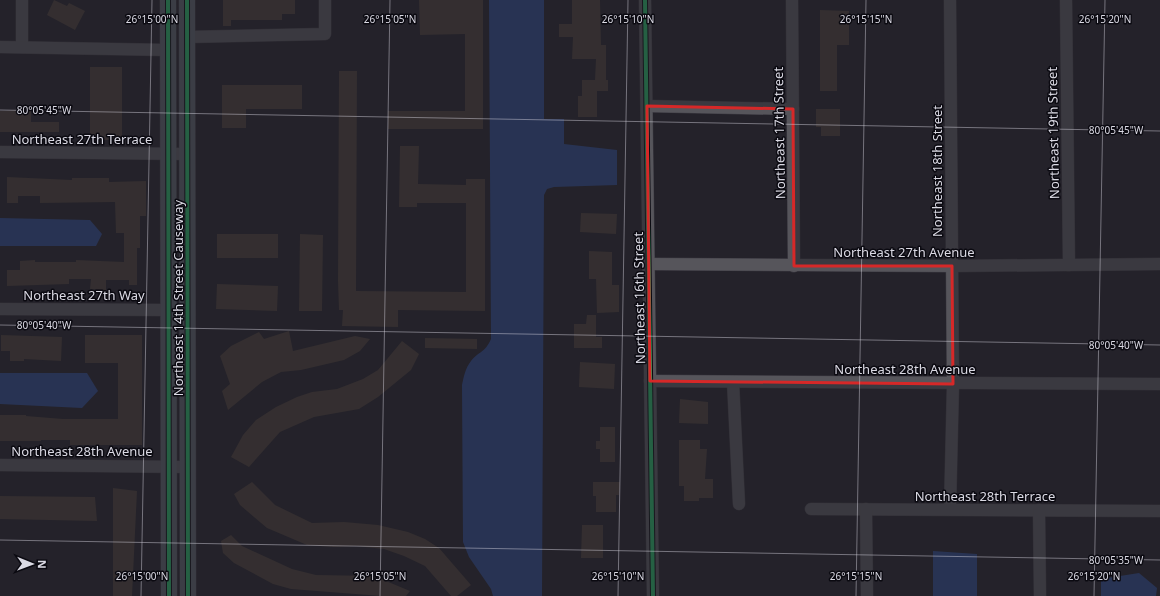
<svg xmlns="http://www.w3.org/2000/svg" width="1160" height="596" viewBox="0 0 1160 596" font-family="'Noto Sans',sans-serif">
<rect width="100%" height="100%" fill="#24222a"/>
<!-- water -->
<g fill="#2d4886">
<path d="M 489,0 L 544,0 L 544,119 L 564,119 L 564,144 L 617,150 L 617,185 L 554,187 L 547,189 L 544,195 L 542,596 L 493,596 L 491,589 L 469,557 L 463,542 L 462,385 C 464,376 465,369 471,361 C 479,351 485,353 491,339 Z"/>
<path d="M 0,218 L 90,220 L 102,234 L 96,246 L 0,246 Z"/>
<path d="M 0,373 L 87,373 L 98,391 L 82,408 L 0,404 Z"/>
<path d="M 933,551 L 977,554 L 977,596 L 933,596 Z"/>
<path d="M 1139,573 L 1157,588 L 1156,596 L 1101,596 L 1101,579 Z"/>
</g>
<!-- building -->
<g fill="#473d38">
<path d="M 54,0 L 67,6 L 69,3 L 85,11 L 75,30 L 47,15 Z"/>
<path d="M 223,0 L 295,0 L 295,14 L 282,14 L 282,20 L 231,20 L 231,26 L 223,26 Z"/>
<path d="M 419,0 L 483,0 L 483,129 L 388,129 L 388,111 L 465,111 L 465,34 L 420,35 Z"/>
<path d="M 572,0 L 600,0 L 601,45 L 606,45 L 606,80 L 608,80 L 608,91 L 597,91 L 597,117 L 578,117 L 578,96 L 582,96 L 582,80 L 595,80 L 596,59 L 572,59 L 573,37 L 559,37 L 559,24 L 572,24 Z"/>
<path d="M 820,10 L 849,11 L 849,45 L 837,45 L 837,91 L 820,91 Z"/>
<rect x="90" y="67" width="32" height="73"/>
<path d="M 339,71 L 357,71 L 356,291 L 466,292 L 466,203 L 417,203 L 417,207 L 399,207 L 400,146 L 419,146 L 418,184 L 466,185 L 466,179 L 485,179 L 485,311 L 398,310 L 398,327 L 342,326 L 343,310 L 339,310 L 338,281 Z"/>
<path d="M 222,85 L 302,85 L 302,109 L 246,109 L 246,128 L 222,128 Z"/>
<path d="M 816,109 L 840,109 L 840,136 L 821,136 L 821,127 L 816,127 Z"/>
<path d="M 21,110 L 31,110 L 31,122 L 59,122 L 59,132 L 0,132 L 0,111 Z"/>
<path d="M 7,177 L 72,180 L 72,178 L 109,178 L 109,182 L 146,181 L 146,216 L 140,216 L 140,248 L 137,248 L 137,285 L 129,285 L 129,280 L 106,280 L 106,290 L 90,289 L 91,279 L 69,279 L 69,284 L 7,286 L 7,270 L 20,270 L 20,261 L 35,260 L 35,262 L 76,262 L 76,260 L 124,262 L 124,233 L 116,233 L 115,202 L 40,203 L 40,196 L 18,196 L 18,203 L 7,203 Z"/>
<path d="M 581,213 L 617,214 L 616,234 L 580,232 Z"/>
<rect x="217" y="234" width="61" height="24"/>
<path d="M 300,234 L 323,235 L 322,311 L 299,311 Z"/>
<path d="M 589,251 L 612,252 L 612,285 L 619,285 L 619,312 L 597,313 L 596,279 L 589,279 Z"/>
<path d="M 217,284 L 278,286 L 277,311 L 216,309 Z"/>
<path d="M 587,315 L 596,315 L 596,337 L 602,337 L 602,348 L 574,348 L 574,324 L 586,324 Z"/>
<path d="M 289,331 L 293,351 L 355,336 L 370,339 L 360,351 L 344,360 L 301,370 L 281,372 L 262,382 L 228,410 L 222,391 L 230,384 L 220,356 L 231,346 L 259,332 L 264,339 Z"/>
<path d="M 1,335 L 62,337 L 61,361 L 24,359 L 24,361 L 10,361 L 10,351 L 1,351 Z"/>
<path d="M 85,335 L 142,335 L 142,445 L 70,445 L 70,440 L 41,440 L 41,441 L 0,441 L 0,415 L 26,415 L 26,416 L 63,419 L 118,419 L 118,363 L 85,363 Z"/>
<path d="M 425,338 L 477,339 L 477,349 L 425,348 Z"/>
<path d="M 402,341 L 419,354 L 411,370 L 378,397 L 359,409 L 314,417 L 280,432 L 249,467 L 231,457 L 243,435 L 256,420 L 276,407 L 297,397 L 312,392 L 337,389 L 363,379 L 378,370 Z"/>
<path d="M 580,362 L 615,364 L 614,389 L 579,387 Z"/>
<path d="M 680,399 L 708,402 L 708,424 L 679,423 Z"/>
<path d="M 600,427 L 615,427 L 615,462 L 600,462 L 600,449 L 596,449 L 596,441 L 600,441 Z"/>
<path d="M 679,440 L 700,440 L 700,449 L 707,449 L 705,479 L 713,479 L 713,498 L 699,498 L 699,501 L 684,501 L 684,486 L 679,486 Z"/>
<path d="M 252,482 L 275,505 L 312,523 L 344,522 L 378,525 L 408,532 L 425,539 L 439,548 L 471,585 L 457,596 L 451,596 L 425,566 L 404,556 L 384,549 L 356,546 L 334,547 L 307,545 L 267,528 L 240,505 L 234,494 Z"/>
<path d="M 593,482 L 620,482 L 619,495 L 616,495 L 616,512 L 596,512 L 596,496 L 593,496 Z"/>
<path d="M 113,488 L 137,491 L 132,596 L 113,596 Z"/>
<path d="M 0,496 L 95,497 L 97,521 L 0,519 Z"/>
<path d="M 582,525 L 603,525 L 603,558 L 581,558 Z"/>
<path d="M 231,535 L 242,546 L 292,569 L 316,575 L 374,576 L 410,591 L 406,596 L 381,596 L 291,589 L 273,584 L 234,563 L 223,553 L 221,541 Z"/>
</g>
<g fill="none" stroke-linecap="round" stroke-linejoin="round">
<defs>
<g id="minor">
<path d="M 22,0 L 22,47"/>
<path d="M 645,0 L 653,596"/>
<path d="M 792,0 L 794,266"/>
<path d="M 950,0 L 953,384 L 950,509"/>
<path d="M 1066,0 L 1069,265"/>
<path d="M 187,37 L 325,34 L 325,0"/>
<path d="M 0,47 L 168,50"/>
<path d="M 647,106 L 793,109"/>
<path d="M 0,152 L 188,154"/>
<path d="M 649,264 L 952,266 L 1160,264"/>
<path d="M 0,309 L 168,310"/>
<path d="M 650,381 L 1160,384"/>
<path d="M 733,382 L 739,504"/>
<path d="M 0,465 L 188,467"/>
<path d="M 811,509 L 1160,511"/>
<path d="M 866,509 L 867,596"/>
<path d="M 1039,510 L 1040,596"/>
</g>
<g id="major">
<path d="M 168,0 L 169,596"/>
<path d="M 187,0 L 188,596"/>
</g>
</defs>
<!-- minor casing -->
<use href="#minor" stroke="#3f3d45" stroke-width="13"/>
<!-- major casing -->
<use href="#major" stroke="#3f3d45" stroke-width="17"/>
<!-- minor -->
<use href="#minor" stroke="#56555b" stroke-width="12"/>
<!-- major -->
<use href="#major" stroke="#585d66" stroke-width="16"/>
<defs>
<g id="cycleway">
<path d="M 168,0 L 169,596"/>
<path d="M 187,0 L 188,596"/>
<path d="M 645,0 L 653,596"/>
</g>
</defs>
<!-- cycleway casing -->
<use href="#cycleway" stroke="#0b0a11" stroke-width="6"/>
<!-- cycleway -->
<use href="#cycleway" stroke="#26ab63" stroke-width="4"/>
</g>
<!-- marked area -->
<path d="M0 0H1160V596H0ZM 647,106 L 793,109 L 794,266 L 952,266 L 953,384 L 650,381 Z" fill="#24222a" fill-opacity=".55" fill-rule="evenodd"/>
<path fill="none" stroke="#d62828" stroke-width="3" stroke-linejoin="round" d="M 647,106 L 793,109 L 794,266 L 952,266 L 953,384 L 650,381 Z"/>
<!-- ticks -->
<path fill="none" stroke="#dbdae4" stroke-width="1" stroke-opacity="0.45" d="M 0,110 L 1160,131M 0,325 L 1160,345M 0,540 L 1160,560M 141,596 L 152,0M 380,596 L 390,0M 618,596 L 628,0M 856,596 L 866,0M 1094,596 L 1105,0"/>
<g text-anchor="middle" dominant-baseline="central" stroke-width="3" stroke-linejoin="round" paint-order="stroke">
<!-- street labels -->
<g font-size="13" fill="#dbdae4" stroke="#0b0a11">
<text transform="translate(779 133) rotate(-91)">Northeast 17th Street</text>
<text transform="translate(1053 133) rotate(-91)">Northeast 19th Street</text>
<text x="82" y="139">Northeast 27th Terrace</text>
<text transform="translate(937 171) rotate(-90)">Northeast 18th Street</text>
<text x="904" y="252">Northeast 27th Avenue</text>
<text x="84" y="295">Northeast 27th Way</text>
<text transform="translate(178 298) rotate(-90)">Northeast 14th Street Causeway</text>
<text transform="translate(639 298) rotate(-91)">Northeast 16th Street</text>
<text x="905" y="369">Northeast 28th Avenue</text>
<text x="82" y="451">Northeast 28th Avenue</text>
<text x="985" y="496">Northeast 28th Terrace</text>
</g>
</g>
<g font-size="10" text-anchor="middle" fill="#dbdae4" stroke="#0b0a11" stroke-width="3" stroke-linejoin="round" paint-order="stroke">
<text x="152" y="23">26°15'00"N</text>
<text x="390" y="23">26°15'05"N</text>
<text x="628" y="23">26°15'10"N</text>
<text x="866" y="23">26°15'15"N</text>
<text x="1105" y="23">26°15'20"N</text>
<text x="44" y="114">80°05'45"W</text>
<text x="1116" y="134">80°05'45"W</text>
<text x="44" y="329">80°05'40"W</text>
<text x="1116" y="349">80°05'40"W</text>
<text x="1116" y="564">80°05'35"W</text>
<text x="142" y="580">26°15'00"N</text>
<text x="380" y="580">26°15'05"N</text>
<text x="618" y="580">26°15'10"N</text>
<text x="856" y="580">26°15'15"N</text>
<text x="1094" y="580">26°15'20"N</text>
</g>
<!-- north arrow -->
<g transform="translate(32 564) rotate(91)" stroke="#0b0a11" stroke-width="3" paint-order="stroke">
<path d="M0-3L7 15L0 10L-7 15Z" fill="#dbdae4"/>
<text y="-6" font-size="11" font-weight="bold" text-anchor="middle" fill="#dbdae4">N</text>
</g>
</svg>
